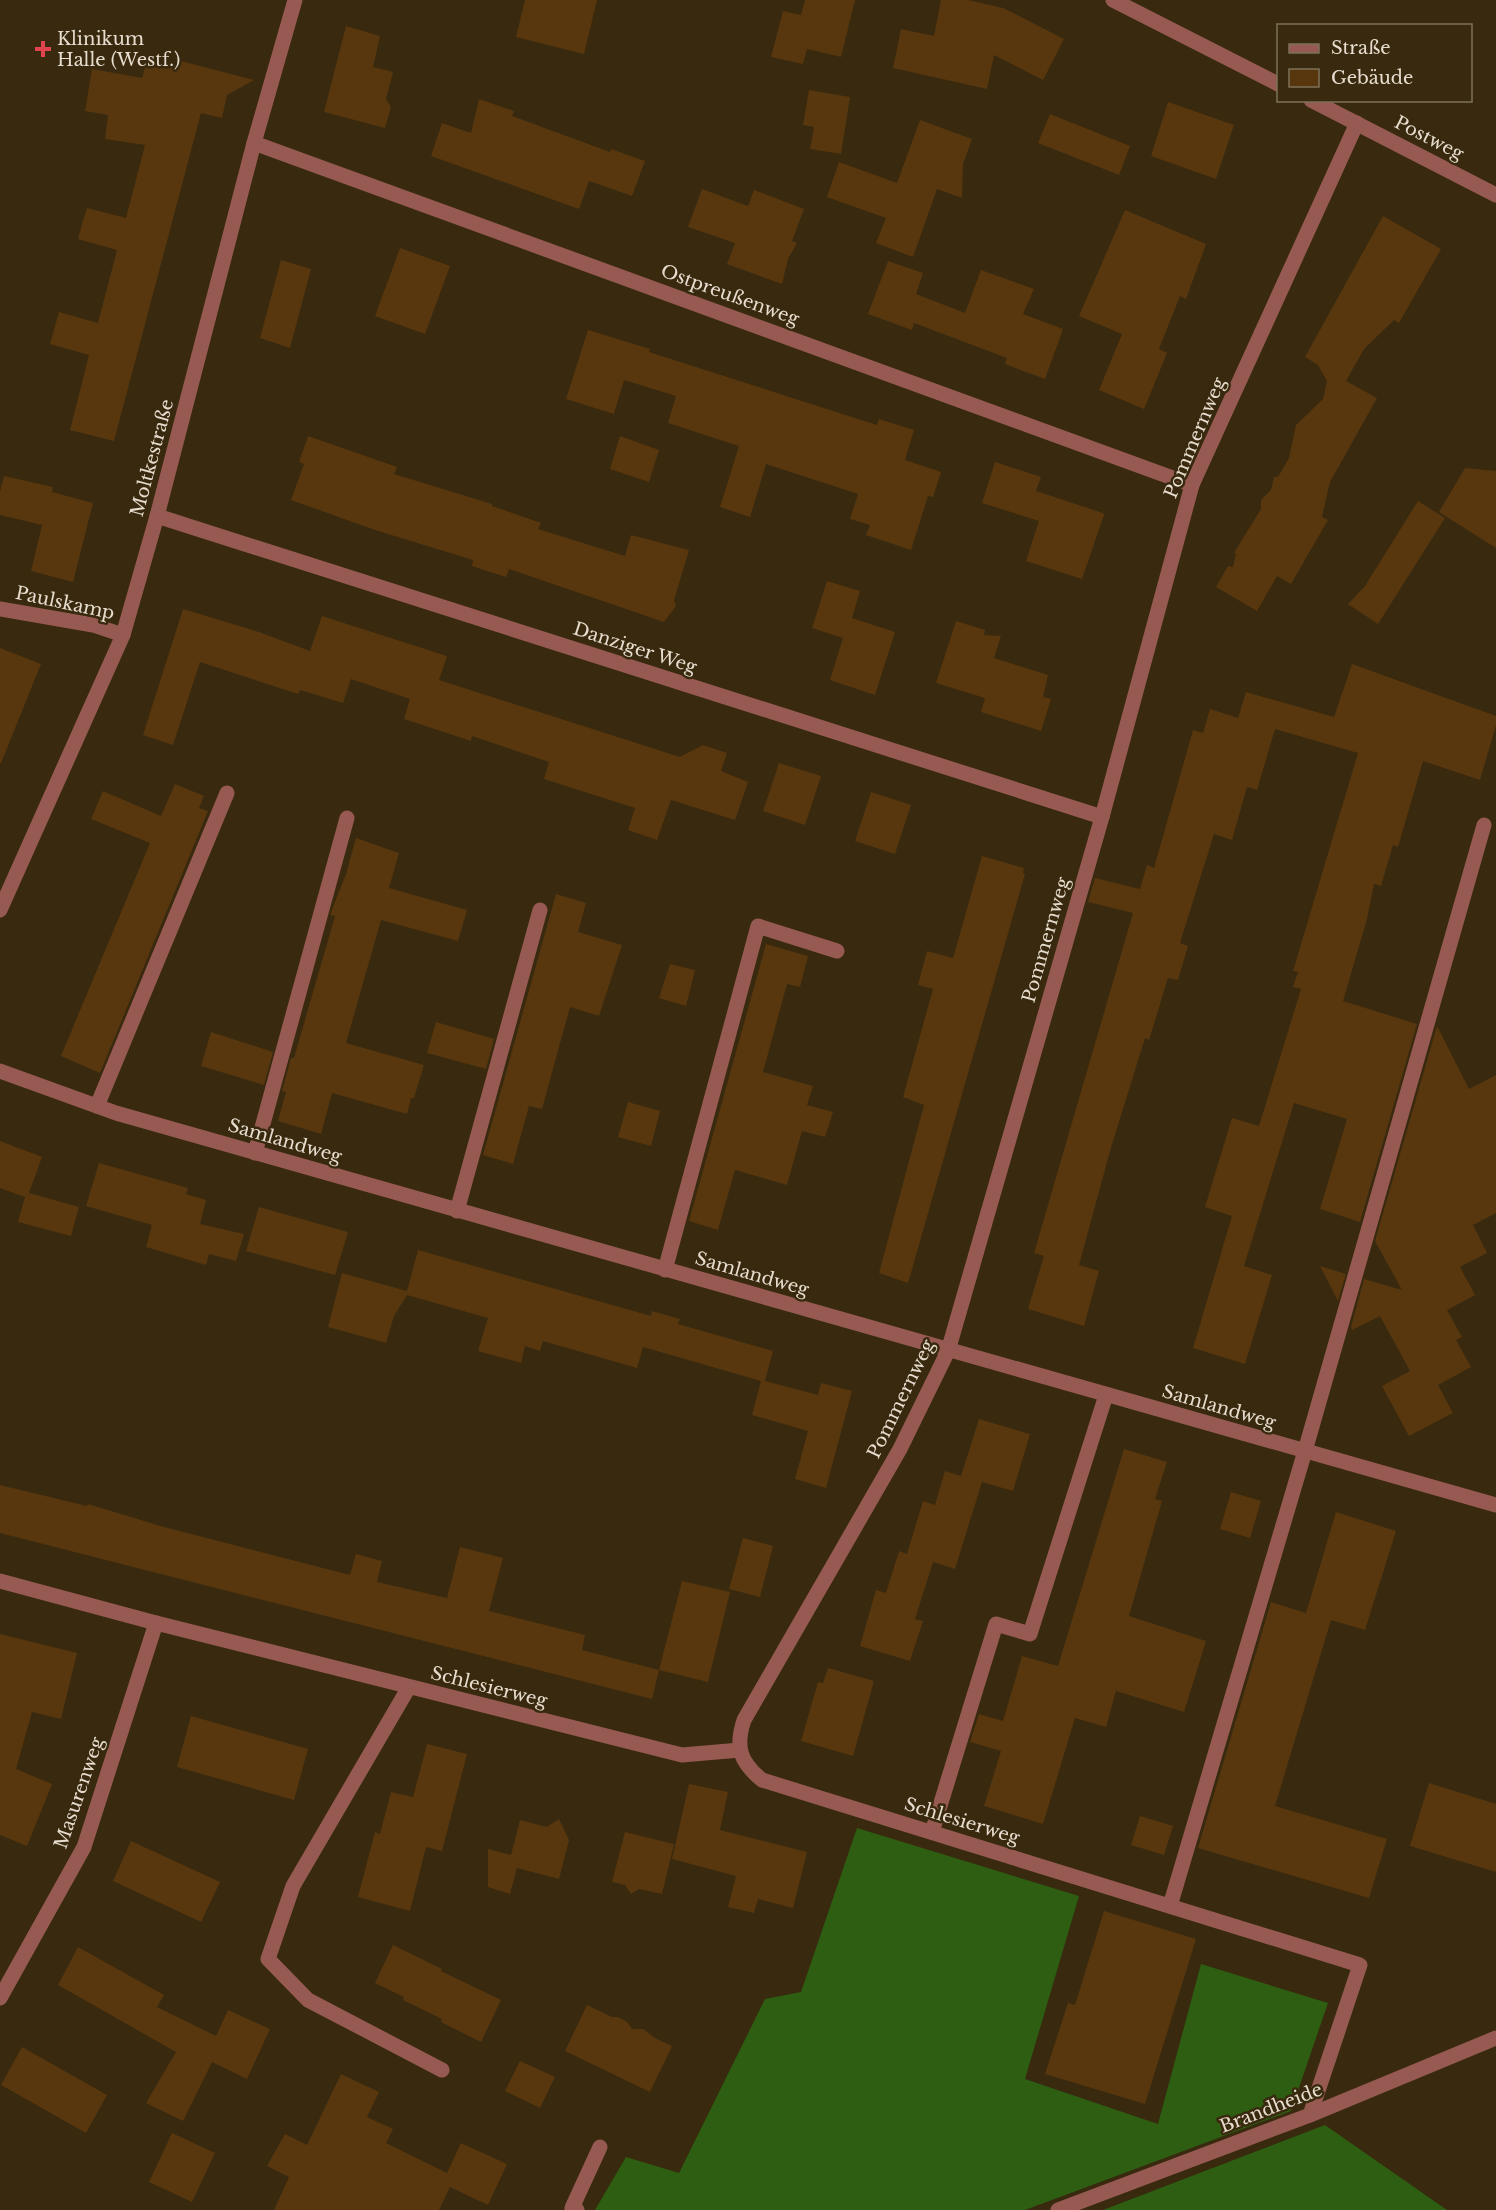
<svg xmlns="http://www.w3.org/2000/svg" width="1496" height="2210" viewBox="0 0 1496 2210" font-family="'Libre Baskerville',serif">
<rect width="100%" height="100%" fill="#38290f"/>
<!-- forest -->
<g fill="#2d5e11">
<path d="M 857,1828 L 1079,1896 L 1025,2079 L 1158,2124 L 1201,1964 L 1328,2003 L 1291,2111 L 1025,2210 L 595,2210 L 626,2157 L 679,2173 L 765,1999 L 801,1992 Z"/>
<path d="M 1325,2125 L 1447,2210 L 1103,2210 Z"/>
</g>
<!-- building -->
<g fill="#58370e">
<path d="M 525,0 L 597,0 L 584,54 L 516,37 Z"/>
<path d="M 805,0 L 855,0 L 841,57 L 807,49 L 803,64 L 771,57 L 783,11 L 801,15 Z"/>
<path d="M 941,0 L 968,0 L 1003,8 L 1064,39 L 1043,80 L 994,55 L 987,89 L 893,68 L 901,29 L 934,36 Z"/>
<path d="M 346,26 L 380,36 L 373,67 L 393,72 L 386,99 L 391,107 L 385,128 L 324,112 Z"/>
<path d="M 177,60 L 254,80 L 227,95 L 222,118 L 201,113 L 114,441 L 70,430 L 89,355 L 50,344 L 59,312 L 98,323 L 117,250 L 78,239 L 82,224 L 87,208 L 126,218 L 145,145 L 105,139 L 108,115 L 85,111 L 92,69 L 142,78 L 147,61 L 175,68 Z"/>
<path d="M 809,90 L 850,97 L 841,154 L 810,149 L 814,127 L 803,125 Z"/>
<path d="M 479,99 L 514,111 L 512,116 L 610,152 L 611,149 L 645,161 L 632,196 L 589,181 L 579,209 L 431,156 L 442,123 L 471,133 Z"/>
<path d="M 1168,102 L 1234,125 L 1216,179 L 1151,156 Z"/>
<path d="M 1050,114 L 1130,146 L 1119,175 L 1038,143 Z"/>
<path d="M 920,120 L 972,139 L 963,164 L 962,198 L 937,189 L 913,257 L 876,243 L 886,218 L 827,197 L 839,162 L 897,183 Z"/>
<path d="M 702,189 L 748,206 L 754,190 L 804,209 L 792,241 L 797,243 L 788,259 L 782,284 L 727,264 L 735,243 L 688,227 Z"/>
<path d="M 1125,210 L 1206,244 L 1186,299 L 1180,296 L 1159,349 L 1167,353 L 1144,409 L 1099,390 L 1122,334 L 1079,316 Z"/>
<path d="M 1383,216 L 1441,249 L 1399,323 L 1394,320 L 1364,349 L 1346,381 L 1377,398 L 1330,482 L 1322,517 L 1328,520 L 1310,551 L 1291,584 L 1277,576 L 1257,611 L 1216,587 L 1228,566 L 1233,567 L 1236,553 L 1234,553 L 1261,509 L 1261,500 L 1271,490 L 1274,477 L 1278,477 L 1289,458 L 1296,425 L 1323,399 L 1327,381 L 1318,365 L 1305,357 Z"/>
<path d="M 400,248 L 450,266 L 425,334 L 375,316 Z"/>
<path d="M 281,260 L 311,269 L 290,348 L 260,338 Z"/>
<path d="M 888,261 L 923,273 L 916,294 L 965,313 L 981,270 L 1034,289 L 1023,314 L 1063,329 L 1045,379 L 1005,364 L 1007,358 L 914,323 L 912,330 L 868,314 Z"/>
<path d="M 588,330 L 650,349 L 649,352 L 877,425 L 879,419 L 914,430 L 905,460 L 941,472 L 933,497 L 928,496 L 911,550 L 866,535 L 870,525 L 850,519 L 858,494 L 766,464 L 750,517 L 720,507 L 739,446 L 668,423 L 676,396 L 624,380 L 614,414 L 566,399 Z"/>
<path d="M 308,436 L 397,467 L 394,474 L 492,504 L 492,506 L 541,523 L 538,529 L 625,556 L 631,535 L 689,550 L 674,600 L 676,606 L 664,622 L 509,569 L 506,577 L 487,571 L 472,566 L 473,560 L 375,530 L 291,500 L 304,464 L 299,462 Z"/>
<path d="M 620,436 L 659,450 L 649,482 L 610,469 Z"/>
<path d="M 995,462 L 1041,477 L 1036,491 L 1103,513 L 1104,515 L 1082,579 L 1026,561 L 1039,521 L 982,503 Z"/>
<path d="M 1465,468 L 1496,471 L 1496,548 L 1439,512 Z"/>
<path d="M 4,476 L 53,487 L 52,492 L 93,503 L 73,582 L 31,571 L 42,525 L 0,515 L 0,492 Z"/>
<path d="M 1418,501 L 1445,518 L 1378,624 L 1348,604 L 1365,586 Z"/>
<path d="M 827,581 L 860,591 L 852,618 L 895,632 L 875,695 L 830,680 L 843,638 L 812,628 Z"/>
<path d="M 183,609 L 259,632 L 310,651 L 322,616 L 447,656 L 439,680 L 680,757 L 703,745 L 727,753 L 721,771 L 748,782 L 735,820 L 671,800 L 657,840 L 628,830 L 635,808 L 544,779 L 549,762 L 472,736 L 471,741 L 404,719 L 410,699 L 351,679 L 343,703 L 300,690 L 298,694 L 200,662 L 173,745 L 143,735 Z"/>
<path d="M 956,621 L 985,630 L 984,635 L 1001,636 L 994,658 L 1048,675 L 1043,697 L 1051,699 L 1041,731 L 981,712 L 985,698 L 936,683 Z"/>
<path d="M 0,648 L 41,664 L 1,763 L 0,763 Z"/>
<path d="M 1352,664 L 1496,716 L 1496,725 L 1480,780 L 1423,761 L 1398,847 L 1393,845 L 1381,886 L 1374,884 L 1367,919 L 1343,1001 L 1417,1024 L 1360,1222 L 1320,1209 L 1347,1119 L 1294,1103 L 1244,1266 L 1272,1275 L 1245,1364 L 1193,1348 L 1232,1216 L 1205,1207 L 1232,1118 L 1259,1126 L 1301,989 L 1293,987 L 1298,972 L 1293,971 L 1358,753 L 1275,729 L 1257,790 L 1247,787 L 1232,840 L 1214,834 L 1180,943 L 1188,946 L 1178,980 L 1168,978 L 1149,1040 L 1145,1038 L 1110,1151 L 1079,1265 L 1099,1271 L 1084,1326 L 1028,1309 L 1044,1256 L 1034,1253 L 1133,913 L 1088,902 L 1095,878 L 1140,889 L 1147,865 L 1154,868 L 1193,730 L 1203,733 L 1210,709 L 1238,718 L 1246,692 L 1334,717 Z"/>
<path d="M 779,763 L 821,776 L 805,825 L 763,811 Z"/>
<path d="M 175,784 L 204,796 L 199,808 L 208,811 L 100,1073 L 61,1056 L 150,843 L 91,819 L 103,791 L 161,816 Z"/>
<path d="M 871,792 L 911,805 L 895,854 L 855,841 Z"/>
<path d="M 356,838 L 399,853 L 389,888 L 467,910 L 458,941 L 381,920 L 346,1043 L 424,1065 L 414,1098 L 411,1098 L 407,1114 L 332,1093 L 321,1134 L 278,1121 L 286,1092 L 282,1091 L 291,1058 L 294,1058 L 335,916 L 330,915 L 333,907 L 346,874 Z"/>
<path d="M 982,856 L 1024,868 L 1023,873 L 1025,874 L 908,1283 L 879,1273 L 924,1105 L 903,1097 L 933,989 L 918,985 L 927,951 L 953,958 Z"/>
<path d="M 556,894 L 586,903 L 578,932 L 622,945 L 599,1016 L 570,1007 L 542,1109 L 529,1106 L 513,1164 L 483,1155 Z"/>
<path d="M 766,944 L 808,956 L 800,987 L 787,984 L 763,1072 L 813,1086 L 807,1105 L 833,1112 L 825,1137 L 802,1131 L 787,1185 L 735,1170 L 718,1230 L 689,1221 Z"/>
<path d="M 670,964 L 695,970 L 686,1006 L 659,998 Z"/>
<path d="M 436,1022 L 494,1039 L 486,1069 L 427,1053 Z"/>
<path d="M 1437,1026 L 1469,1089 L 1496,1075 L 1496,1213 L 1473,1225 L 1487,1253 L 1460,1267 L 1475,1295 L 1447,1310 L 1462,1337 L 1456,1340 L 1471,1367 L 1438,1385 L 1453,1413 L 1409,1436 L 1382,1386 L 1410,1371 L 1380,1316 L 1352,1330 L 1351,1327 L 1364,1279 L 1402,1290 L 1375,1241 Z"/>
<path d="M 211,1032 L 273,1052 L 264,1085 L 201,1066 Z"/>
<path d="M 628,1102 L 660,1111 L 651,1146 L 618,1137 Z"/>
<path d="M 0,1141 L 42,1157 L 29,1193 L 79,1207 L 71,1236 L 18,1222 L 25,1197 L 0,1188 Z"/>
<path d="M 99,1163 L 188,1188 L 186,1194 L 206,1200 L 200,1224 L 244,1234 L 236,1261 L 209,1254 L 206,1265 L 146,1247 L 152,1225 L 86,1206 Z"/>
<path d="M 259,1207 L 348,1232 L 335,1275 L 246,1251 Z"/>
<path d="M 418,1250 L 651,1316 L 652,1311 L 680,1319 L 678,1324 L 773,1351 L 765,1381 L 818,1395 L 821,1383 L 852,1391 L 826,1488 L 795,1479 L 808,1431 L 752,1415 L 761,1381 L 643,1347 L 637,1368 L 543,1341 L 540,1351 L 525,1346 L 521,1363 L 478,1351 L 488,1318 L 407,1295 L 394,1316 L 386,1343 L 328,1327 L 342,1273 L 407,1291 Z"/>
<path d="M 1320,1266 L 1346,1274 L 1338,1301 Z"/>
<path d="M 979,1419 L 1030,1434 L 1013,1491 L 982,1482 L 955,1569 L 933,1562 L 915,1619 L 923,1621 L 910,1661 L 860,1646 L 876,1590 L 886,1593 L 899,1551 L 907,1554 L 923,1501 L 935,1505 L 945,1471 L 961,1476 Z"/>
<path d="M 1124,1449 L 1167,1462 L 1155,1499 L 1162,1501 L 1129,1616 L 1206,1641 L 1184,1712 L 1116,1691 L 1106,1727 L 1075,1718 L 1043,1824 L 984,1806 L 1001,1751 L 970,1742 L 979,1714 L 1003,1721 L 1022,1656 L 1058,1666 Z"/>
<path d="M 0,1485 L 87,1506 L 88,1504 L 164,1527 L 350,1575 L 356,1554 L 382,1561 L 377,1582 L 447,1598 L 460,1547 L 503,1558 L 489,1611 L 585,1635 L 582,1650 L 659,1670 L 652,1699 L 0,1533 Z"/>
<path d="M 1231,1492 L 1261,1501 L 1250,1538 L 1220,1529 Z"/>
<path d="M 1336,1512 L 1396,1531 L 1365,1630 L 1331,1620 L 1275,1806 L 1387,1839 L 1369,1898 L 1198,1848 L 1271,1602 L 1306,1613 Z"/>
<path d="M 743,1538 L 773,1546 L 760,1597 L 729,1589 Z"/>
<path d="M 682,1581 L 730,1592 L 708,1682 L 659,1670 Z"/>
<path d="M 0,1634 L 77,1653 L 61,1719 L 32,1712 L 16,1769 L 52,1784 L 27,1846 L 0,1835 Z"/>
<path d="M 828,1668 L 874,1681 L 853,1756 L 801,1741 L 818,1682 L 823,1683 Z"/>
<path d="M 191,1716 L 308,1749 L 294,1800 L 177,1767 Z"/>
<path d="M 427,1744 L 467,1754 L 442,1851 L 426,1847 L 410,1911 L 358,1897 L 375,1832 L 380,1834 L 391,1792 L 413,1797 Z"/>
<path d="M 1429,1783 L 1496,1804 L 1496,1872 L 1410,1846 Z"/>
<path d="M 689,1784 L 728,1792 L 720,1830 L 807,1852 L 793,1908 L 758,1899 L 754,1913 L 728,1907 L 736,1876 L 672,1859 Z"/>
<path d="M 1140,1816 L 1173,1826 L 1164,1855 L 1131,1845 Z"/>
<path d="M 559,1819 L 569,1840 L 559,1879 L 517,1868 L 510,1894 L 488,1887 L 488,1849 L 511,1855 L 520,1820 L 547,1827 Z"/>
<path d="M 625,1832 L 674,1844 L 662,1894 L 639,1889 L 631,1894 L 625,1885 L 612,1882 Z"/>
<path d="M 131,1841 L 220,1882 L 201,1922 L 113,1881 Z"/>
<path d="M 1104,1911 L 1196,1939 L 1145,2104 L 1045,2074 L 1068,2003 L 1075,2005 Z"/>
<path d="M 393,1945 L 442,1969 L 441,1971 L 501,2000 L 481,2042 L 441,2022 L 442,2019 L 403,2000 L 404,1997 L 375,1983 Z"/>
<path d="M 78,1947 L 164,1995 L 157,2007 L 216,2036 L 228,2010 L 270,2029 L 247,2079 L 212,2062 L 183,2121 L 146,2103 L 176,2052 L 58,1985 Z"/>
<path d="M 587,2005 L 612,2017 L 618,2017 L 627,2022 L 632,2029 L 643,2029 L 655,2038 L 672,2046 L 650,2092 L 565,2051 Z"/>
<path d="M 22,2047 L 107,2095 L 86,2133 L 1,2085 Z"/>
<path d="M 520,2061 L 555,2077 L 540,2108 L 505,2091 Z"/>
<path d="M 341,2074 L 379,2092 L 367,2117 L 393,2129 L 386,2143 L 447,2173 L 461,2143 L 507,2164 L 488,2205 L 450,2187 L 439,2210 L 274,2210 L 289,2177 L 267,2166 L 285,2134 L 307,2145 Z"/>
<path d="M 172,2133 L 215,2153 L 192,2202 L 149,2182 Z"/>
</g>
<g fill="none" stroke-linecap="round" stroke-linejoin="round">
<!-- minor -->
<g stroke="#965a52" stroke-width="15">
<path d="M 1113,0 L 1278,84"/>
<path d="M 1311,100 L 1496,195"/>
<path d="M 254,143 L 1192,485"/>
<path d="M 157,516 L 1102,817"/>
<path d="M 0,609 L 93,625 L 123,635"/>
<path d="M 0,910 L 123,635 L 157,516 L 254,143 L 295,0"/>
<path d="M 0,1071 L 116,1113 L 1496,1505"/>
<path d="M 97,1106 L 227,793"/>
<path d="M 255,1153 L 347,818"/>
<path d="M 457,1211 L 540,910"/>
<path d="M 665,1270 L 758,926 L 837,951"/>
<path d="M 0,1581 L 156,1623 L 682,1755 L 740,1750"/>
<path d="M 409,1687 L 293,1886 L 268,1959 L 308,2000 L 442,2070"/>
<path d="M 932,1832 L 996,1624 L 1030,1634 L 1106,1395"/>
<path d="M 1170,1906 L 1305,1451 L 1484,825"/>
<path d="M 0,1998 L 84,1847 L 156,1623"/>
<path d="M 1310,2115 L 1360,1965 L 762,1780 C 740,1762 735,1747 744,1720 L 900,1449 L 948,1351 L 1102,817 L 1192,485 L 1357,123"/>
<path d="M 577,2210 L 572,2208 L 600,2147"/>
<path d="M 1058,2210 L 1310,2115 L 1496,2038"/>
</g>
</g>
<!-- markers -->
<path fill="#e0444e" stroke="#38290f" stroke-width="2" d="M40 40h6v6h6v6h-6v6h-6v-6h-6v-6h6z"/>
<g text-anchor="middle" dominant-baseline="central" stroke-width="5" stroke-linejoin="round" paint-order="stroke">
<!-- poi labels -->
<g font-size="18" fill="#e7ddce" stroke="#38290f" text-anchor="start">
<text x="57" y="39">Klinikum<tspan x="57" dy="21">Halle (Westf.)</tspan></text>
</g>
<!-- street labels -->
<g font-size="18" fill="#e7ddce" stroke="#38290f">
<text transform="translate(1429 138) rotate(27)">Postweg</text>
<text transform="translate(730 295) rotate(20)">Ostpreußenweg</text>
<text transform="translate(1195 438) rotate(-67)">Pommernweg</text>
<text transform="translate(152 458) rotate(-75)">Moltkestraße</text>
<text transform="translate(65 603) rotate(12)">Paulskamp</text>
<text transform="translate(635 648) rotate(18)">Danziger Weg</text>
<text transform="translate(1046 940) rotate(-74)">Pommernweg</text>
<text transform="translate(285 1141) rotate(16)">Samlandweg</text>
<text transform="translate(752 1274) rotate(16)">Samlandweg</text>
<text transform="translate(901 1399) rotate(-64)">Pommernweg</text>
<text transform="translate(1219 1407) rotate(16)">Samlandweg</text>
<text transform="translate(489 1687) rotate(14)">Schlesierweg</text>
<text transform="translate(79 1793) rotate(-71)">Masurenweg</text>
<text transform="translate(962 1821) rotate(17)">Schlesierweg</text>
<text transform="translate(1271 2108) rotate(-21)">Brandheide</text>
</g>
</g>
<!-- legend -->
<rect x="1277" y="24" width="195" height="78" fill="#38290f" stroke="#7e715b" stroke-width="1.5"/>
<rect x="1289" y="44" width="30" height="9" fill="#965a52" stroke="#7e715b" stroke-width="1.5"/>
<text x="1331" y="54" font-size="18" fill="#e7ddce">Straße</text>
<rect x="1289" y="69" width="30" height="18" fill="#58370e" stroke="#7e715b" stroke-width="1.5"/>
<text x="1331" y="84" font-size="18" fill="#e7ddce">Gebäude</text>
</svg>
